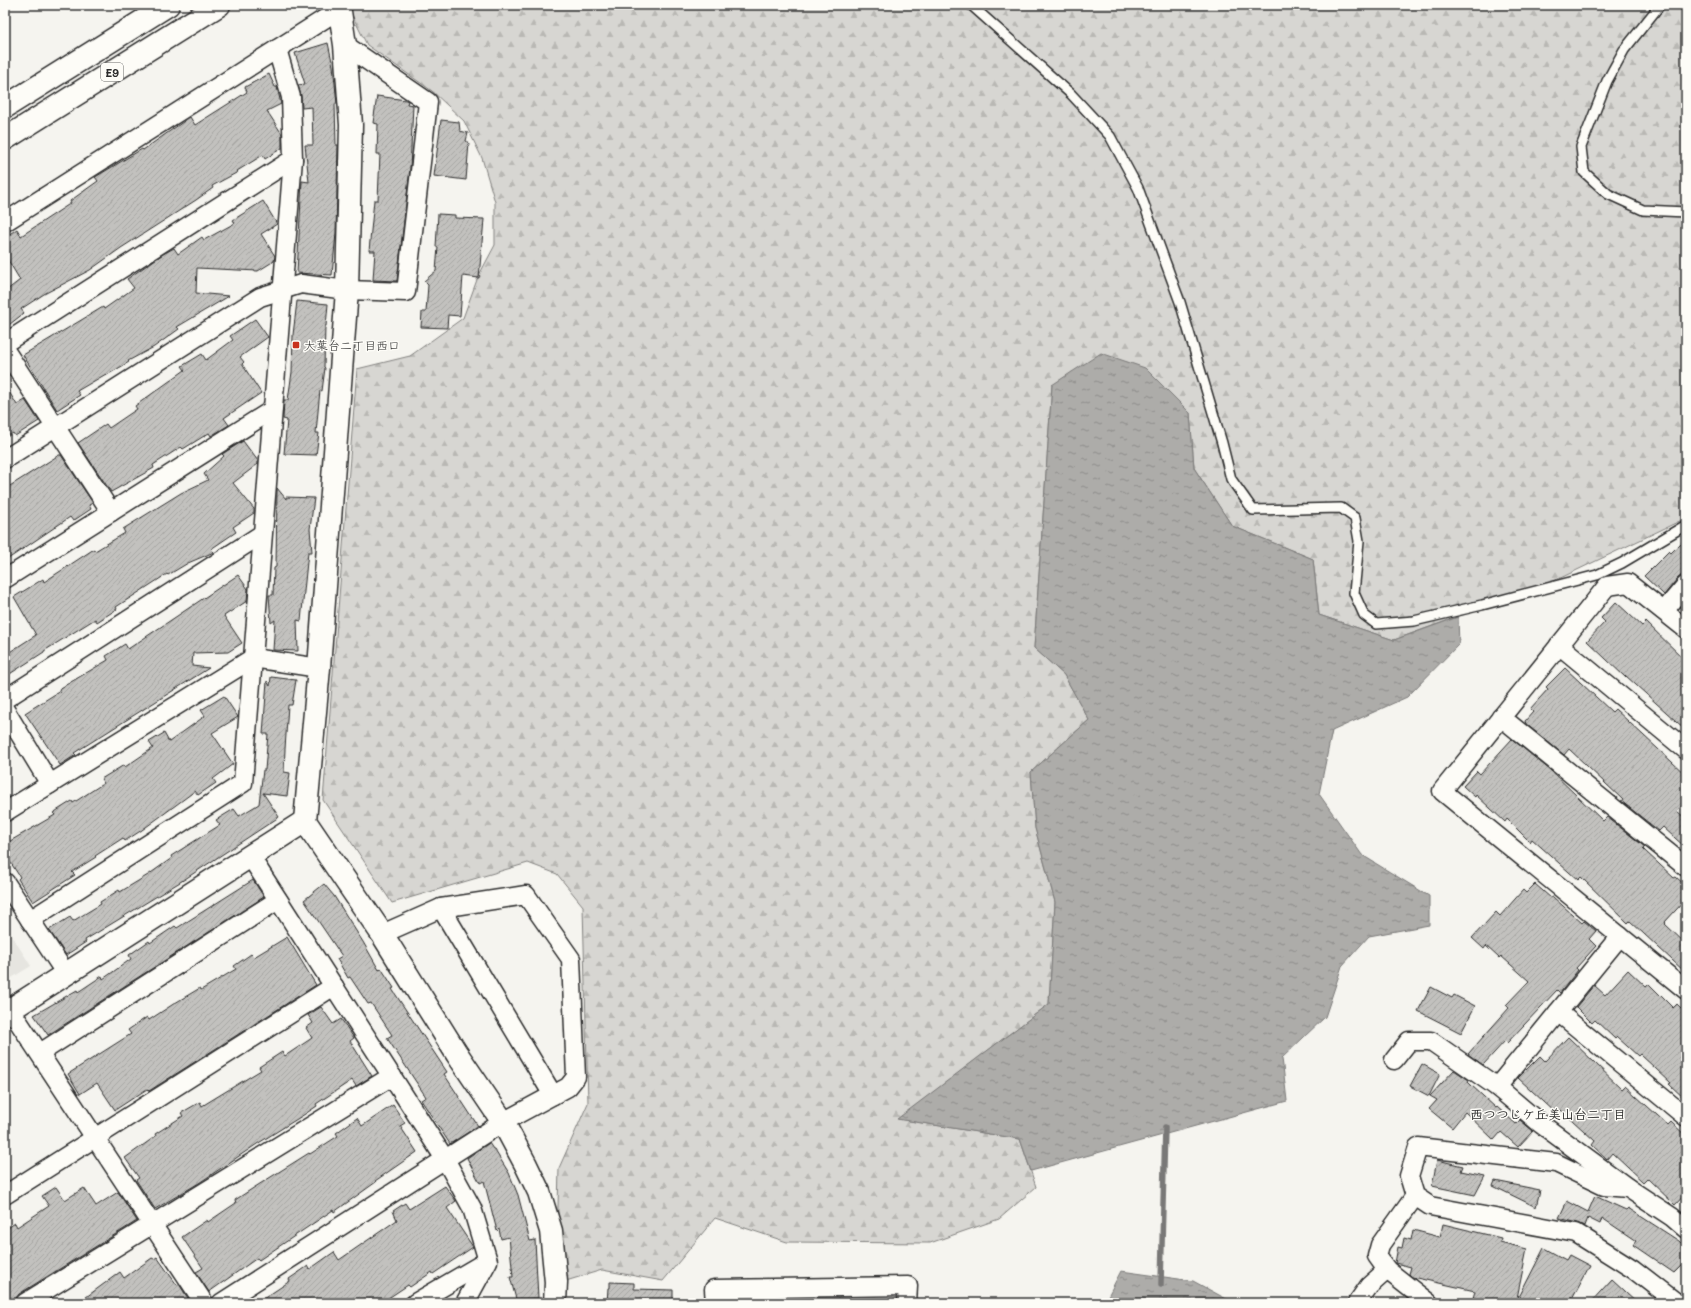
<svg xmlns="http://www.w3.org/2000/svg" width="1691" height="1308" viewBox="0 0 1691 1308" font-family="Mali,'Klee One',sans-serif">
<defs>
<pattern id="forest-firs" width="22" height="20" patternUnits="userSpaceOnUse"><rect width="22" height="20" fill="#d7d6d2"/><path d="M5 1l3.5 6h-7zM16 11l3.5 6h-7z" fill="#b9b8b4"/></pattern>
<pattern id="water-ripples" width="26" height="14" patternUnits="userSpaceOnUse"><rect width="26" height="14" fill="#adaca9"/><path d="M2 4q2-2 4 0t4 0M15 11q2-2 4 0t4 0" fill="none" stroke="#8d8c8a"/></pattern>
<pattern id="building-hatch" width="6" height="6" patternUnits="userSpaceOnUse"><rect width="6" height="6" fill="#c2c1be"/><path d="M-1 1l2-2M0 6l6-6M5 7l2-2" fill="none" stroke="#a7a6a3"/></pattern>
</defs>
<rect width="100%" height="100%" fill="#f5f4ef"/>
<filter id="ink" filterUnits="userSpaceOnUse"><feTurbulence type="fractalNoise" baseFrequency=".025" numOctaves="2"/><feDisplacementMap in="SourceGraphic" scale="8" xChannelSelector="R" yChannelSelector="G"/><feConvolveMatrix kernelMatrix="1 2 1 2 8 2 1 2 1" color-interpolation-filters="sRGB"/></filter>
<g filter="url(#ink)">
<!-- built -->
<path fill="#e6e5e0" d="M 5,925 L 31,966 L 5,982 Z"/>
<!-- forest -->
<path fill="url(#forest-firs)" stroke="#81807e" d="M 347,5 L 1686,5 L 1686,518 L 1550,583 L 1394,640 L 1319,615 L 1313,559 L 1232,526 L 1194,468 L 1190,413 L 1052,385 L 1034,648 L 1064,675 L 1089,720 L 1031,772 L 1035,828 L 1055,902 L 1049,1004 L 898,1119 L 1020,1139 L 1036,1187 L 999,1219 L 930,1243 L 787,1242 L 715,1218 L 663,1281 L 602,1270 L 556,1284 L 559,1168 L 588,1103 L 583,906 L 557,874 L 528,863 L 392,903 L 323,800 L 357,369 L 410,356 L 463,318 L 478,277 L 495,245 L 495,202 L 482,158 L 464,121 L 432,91 L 367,45 Z"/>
<!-- water -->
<g fill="url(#water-ripples)" stroke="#797877">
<path d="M 1101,353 L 1145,368 L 1190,413 L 1194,468 L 1232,526 L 1313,559 L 1319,615 L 1394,640 L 1458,617 L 1459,644 L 1407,697 L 1332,731 L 1319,794 L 1362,855 L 1429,896 L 1429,925 L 1369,936 L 1342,966 L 1325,1017 L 1282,1058 L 1287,1101 L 1031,1171 L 1020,1139 L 897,1119 L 1049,1004 L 1055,902 L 1035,828 L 1031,772 L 1089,720 L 1064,675 L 1034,648 L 1052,385 Z"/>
<path d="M 1121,1271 L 1193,1281 L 1232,1302 L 1107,1303 L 1108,1296 Z"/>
</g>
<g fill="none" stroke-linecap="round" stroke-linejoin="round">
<!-- stream -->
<path stroke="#797877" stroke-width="5.5" d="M 1161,1284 L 1165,1127"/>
</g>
<!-- building -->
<g fill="url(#building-hatch)" stroke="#2b2b2b">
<path d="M 328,43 L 333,66 L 335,84 L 337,104 L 335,104 L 336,145 L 338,145 L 336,233 L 332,275 L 297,273 L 302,181 L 309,182 L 305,145 L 313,145 L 312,107 L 302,108 L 301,96 L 298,85 L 305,84 L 295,53 Z"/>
<path d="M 269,74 L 275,87 L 277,87 L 281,104 L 267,111 L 282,134 L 282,148 L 265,159 L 263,155 L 237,171 L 238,172 L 212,186 L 213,188 L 196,200 L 121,248 L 90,270 L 44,294 L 21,309 L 24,313 L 5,328 L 5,287 L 7,290 L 20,280 L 5,255 L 5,237 L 17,229 L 21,236 L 71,203 L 70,201 L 98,181 L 95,177 L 97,176 L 142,149 L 143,150 L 190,117 L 195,125 L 247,92 L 245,87 Z"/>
<path d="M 377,96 L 406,100 L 408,101 L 407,104 L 413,105 L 410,169 L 397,281 L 373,280 L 375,251 L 369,251 L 374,200 L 378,200 L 380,154 L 377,154 L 378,124 L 373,123 Z"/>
<path d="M 441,120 L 459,122 L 460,131 L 468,133 L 466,141 L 469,143 L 466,180 L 434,176 Z"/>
<path d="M 263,201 L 277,224 L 261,234 L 275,256 L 274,261 L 258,271 L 197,268 L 196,293 L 229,296 L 177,327 L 179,329 L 154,347 L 128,361 L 129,362 L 107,375 L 106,374 L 77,391 L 80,395 L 57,410 L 23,355 L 103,307 L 104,309 L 134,288 L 127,279 L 163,254 L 174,248 L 178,254 L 202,237 L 204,240 L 235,223 L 233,220 Z"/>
<path d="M 438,214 L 455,215 L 455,218 L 484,219 L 479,278 L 463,276 L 460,316 L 448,315 L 447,328 L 421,327 L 422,312 L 426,312 L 428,285 L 424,281 L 436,271 L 438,247 L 436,247 Z"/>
<path d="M 297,301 L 328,304 L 326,326 L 325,326 L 324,367 L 325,368 L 322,391 L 320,390 L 316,433 L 319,433 L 316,455 L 284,454 L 287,420 L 283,419 L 284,400 L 288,400 L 292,372 L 293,335 Z"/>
<path d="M 255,319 L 268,337 L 240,357 L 244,362 L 242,364 L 261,393 L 224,418 L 229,425 L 211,436 L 209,433 L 183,449 L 181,447 L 153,465 L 154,468 L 111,492 L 78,443 L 106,424 L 109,428 L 137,409 L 135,406 L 185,370 L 182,366 L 202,354 L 206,360 L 233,340 L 230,336 Z"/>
<path d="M 5,385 L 17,405 L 25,400 L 39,421 L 15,436 L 13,433 L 5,438 Z"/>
<path d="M 243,441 L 258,461 L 258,464 L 233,483 L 254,509 L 254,513 L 233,527 L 236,532 L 211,549 L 214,552 L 188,563 L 168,575 L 167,574 L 116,607 L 117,609 L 97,622 L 95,619 L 44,651 L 44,652 L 5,677 L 5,655 L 36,635 L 14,597 L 43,579 L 44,582 L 94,549 L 95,551 L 125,533 L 123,529 L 181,493 L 208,480 L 204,474 L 224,456 L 222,454 Z"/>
<path d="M 59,455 L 61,455 L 93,503 L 89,505 L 91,509 L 73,521 L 70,517 L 5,561 L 5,489 Z"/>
<path d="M 277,488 L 286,499 L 286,497 L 314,498 L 310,529 L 312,552 L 308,552 L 301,621 L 297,620 L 298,651 L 273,650 L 275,620 L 271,623 L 269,595 L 273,595 L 274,568 L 276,567 Z"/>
<path d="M 1686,538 L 1686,572 L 1678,578 L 1664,595 L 1644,576 L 1669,551 L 1671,553 Z"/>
<path d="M 238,575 L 248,589 L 247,601 L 224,616 L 242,643 L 228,652 L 193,653 L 192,666 L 209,668 L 74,753 L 76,755 L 60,765 L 25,713 L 60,691 L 59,689 L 108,660 L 106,656 L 125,644 L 128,649 Z"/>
<path d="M 1616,602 L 1642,626 L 1646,622 L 1686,661 L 1686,730 L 1626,676 L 1625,677 L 1587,641 L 1605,622 L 1601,618 Z"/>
<path d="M 1565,668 L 1612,712 L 1615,709 L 1686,775 L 1686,801 L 1677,811 L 1686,819 L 1686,848 L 1663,827 L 1659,831 L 1621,801 L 1623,800 L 1569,749 L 1564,755 L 1526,724 L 1525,721 L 1533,712 L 1530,709 L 1548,689 L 1546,687 Z"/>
<path d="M 271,677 L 296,680 L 292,705 L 288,705 L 285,749 L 284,772 L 290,773 L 287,796 L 263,793 L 279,817 L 185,879 L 85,940 L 86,942 L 66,955 L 49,930 L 70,917 L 73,921 L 101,904 L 100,902 L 119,890 L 120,892 L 148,875 L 172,858 L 171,856 L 220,825 L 216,820 L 234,809 L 239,816 L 259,804 L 263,770 L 265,770 L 268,734 L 263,734 L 267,681 L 270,686 Z"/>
<path d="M 224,696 L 238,717 L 212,733 L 233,764 L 213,779 L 216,783 L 198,795 L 195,791 L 142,830 L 125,841 L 123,838 L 95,856 L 96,857 L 72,872 L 75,875 L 33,902 L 18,879 L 20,877 L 5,854 L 5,844 L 55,815 L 53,813 L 72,801 L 73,803 L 104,783 L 101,779 L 124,765 L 125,767 L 153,748 L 149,742 L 164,733 L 169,742 L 205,716 L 201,710 Z"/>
<path d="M 1512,739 L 1550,770 L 1603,821 L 1607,817 L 1645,847 L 1643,849 L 1645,851 L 1674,878 L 1676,877 L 1686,886 L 1686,899 L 1665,922 L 1666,923 L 1665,924 L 1686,944 L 1686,973 L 1630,921 L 1628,923 L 1581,877 L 1578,880 L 1532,839 L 1530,842 L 1507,819 L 1505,822 L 1476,795 L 1475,797 L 1463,786 L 1477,771 L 1480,774 Z"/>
<path d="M 253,880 L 264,897 L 48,1035 L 34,1015 L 77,990 L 78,992 L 102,976 L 103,979 L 131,959 L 129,955 L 149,941 L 150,943 L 175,926 L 177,928 Z"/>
<path d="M 324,884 L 334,896 L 363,942 L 379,970 L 381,968 L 394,988 L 392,989 L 447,1072 L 444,1074 L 478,1126 L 450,1144 L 421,1100 L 426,1097 L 387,1038 L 392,1035 L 371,1003 L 368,1004 L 350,977 L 348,978 L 337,959 L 342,956 L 304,900 Z"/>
<path d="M 1535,884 L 1551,898 L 1553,897 L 1582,923 L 1584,921 L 1596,931 L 1589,939 L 1596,946 L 1576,968 L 1578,970 L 1560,993 L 1557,990 L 1507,1043 L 1505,1041 L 1483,1065 L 1468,1054 L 1509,1008 L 1506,1005 L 1529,981 L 1501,956 L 1499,958 L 1486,946 L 1484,949 L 1472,938 L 1496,912 L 1500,916 L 1523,890 L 1526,893 Z"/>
<path d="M 287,937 L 316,985 L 149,1091 L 147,1089 L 115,1110 L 97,1083 L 80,1094 L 68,1074 L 131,1034 L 128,1030 L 147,1017 L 149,1020 L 175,1003 L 200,988 L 201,990 L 236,969 L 234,966 L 251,954 L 254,957 Z"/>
<path d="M 1628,970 L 1646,987 L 1649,984 L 1673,1008 L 1677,1004 L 1686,1013 L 1686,1100 L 1669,1084 L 1671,1083 L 1640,1054 L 1638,1056 L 1617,1037 L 1615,1039 L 1595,1020 L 1592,1023 L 1576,1007 L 1594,985 L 1605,995 Z"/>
<path d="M 1431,987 L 1452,998 L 1454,995 L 1475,1006 L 1461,1033 L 1418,1011 Z"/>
<path d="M 321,1007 L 333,1024 L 341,1019 L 354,1038 L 350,1041 L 372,1076 L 356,1086 L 352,1080 L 316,1104 L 317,1106 L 305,1114 L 257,1144 L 199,1183 L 155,1209 L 136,1180 L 139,1178 L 125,1158 L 156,1136 L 155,1134 L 183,1116 L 181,1113 L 200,1102 L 202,1106 L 261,1070 L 259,1067 L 282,1052 L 285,1056 L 312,1038 L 306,1028 L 313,1023 L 308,1015 Z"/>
<path d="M 1568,1037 L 1622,1089 L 1625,1086 L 1668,1125 L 1671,1122 L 1686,1136 L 1686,1193 L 1675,1205 L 1647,1178 L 1643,1182 L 1612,1153 L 1607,1159 L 1592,1145 L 1595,1141 L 1561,1110 L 1557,1114 L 1518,1078 L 1540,1056 L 1545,1061 Z"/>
<path d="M 1422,1064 L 1440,1074 L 1429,1096 L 1410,1086 Z"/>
<path d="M 1454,1070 L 1469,1080 L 1468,1082 L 1471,1085 L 1496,1108 L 1497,1107 L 1516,1124 L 1520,1120 L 1533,1131 L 1518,1147 L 1501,1132 L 1494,1140 L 1465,1112 L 1452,1128 L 1429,1109 L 1437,1100 L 1430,1096 Z"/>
<path d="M 393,1105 L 405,1123 L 400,1126 L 417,1152 L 375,1181 L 376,1182 L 334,1212 L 333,1210 L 259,1260 L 257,1258 L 209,1292 L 196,1272 L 203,1268 L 182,1237 L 207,1220 L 208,1222 L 236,1203 L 235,1200 L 255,1187 L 309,1153 L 310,1154 L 338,1136 L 336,1133 L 357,1118 L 362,1126 Z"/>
<path d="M 489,1143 L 493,1149 L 494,1149 L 509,1173 L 518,1195 L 530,1241 L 535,1240 L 538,1298 L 516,1299 L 510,1277 L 513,1277 L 509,1237 L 501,1239 L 499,1229 L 497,1231 L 484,1181 L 480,1183 L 467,1158 Z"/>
<path d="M 1437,1160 L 1463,1166 L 1461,1171 L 1485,1176 L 1475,1195 L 1432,1186 Z"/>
<path d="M 1495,1181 L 1540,1190 L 1536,1207 L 1493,1186 Z"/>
<path d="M 445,1186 L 456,1201 L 447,1208 L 473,1247 L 433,1274 L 432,1272 L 410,1287 L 408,1285 L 381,1303 L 257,1303 L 290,1281 L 289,1279 L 308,1266 L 310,1269 L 334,1252 L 339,1260 L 397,1220 L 393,1211 L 405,1203 L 409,1209 Z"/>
<path d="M 56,1187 L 65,1200 L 84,1188 L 96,1206 L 118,1192 L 137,1221 L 19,1294 L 16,1298 L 15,1303 L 5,1303 L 5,1230 L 15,1223 L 17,1227 L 49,1206 L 42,1196 Z"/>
<path d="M 1595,1196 L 1626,1210 L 1628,1208 L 1679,1241 L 1686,1248 L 1686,1261 L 1674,1273 L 1633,1245 L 1636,1241 L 1602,1218 L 1600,1224 L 1588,1218 L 1585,1226 L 1578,1223 L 1559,1218 L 1567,1201 L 1588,1212 Z"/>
<path d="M 1443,1224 L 1501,1238 L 1500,1242 L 1527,1249 L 1516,1303 L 1495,1303 L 1473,1298 L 1475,1291 L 1412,1277 L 1409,1274 L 1411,1267 L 1395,1263 L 1398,1247 L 1402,1248 L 1404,1238 L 1411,1240 L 1413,1230 L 1440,1237 Z"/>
<path d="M 1544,1248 L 1566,1260 L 1569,1255 L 1590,1266 L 1570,1303 L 1516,1303 Z"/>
<path d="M 157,1257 L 177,1285 L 179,1284 L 191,1303 L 78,1303 L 120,1272 L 124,1278 L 152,1258 L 154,1259 Z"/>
<path d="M 1612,1279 L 1638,1303 L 1590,1303 Z"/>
<path d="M 610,1282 L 634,1283 L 634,1289 L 673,1290 L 673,1303 L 607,1303 L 608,1288 L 610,1288 Z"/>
</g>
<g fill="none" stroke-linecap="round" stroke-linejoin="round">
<defs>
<g id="lane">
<path d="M 971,5 L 1071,94 L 1110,136 L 1138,188 L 1180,302 L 1222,443 L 1231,479 L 1253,510 L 1341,508 L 1355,518 L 1359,541 L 1354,593 L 1364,615 L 1376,624 L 1414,621 L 1482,605 L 1597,575 L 1622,563 L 1686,525"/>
<path d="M 1660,5 L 1624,50 L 1607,81 L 1581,147 L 1584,172 L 1608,194 L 1643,210 L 1686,212"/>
</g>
<g id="street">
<path d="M 5,222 L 340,9"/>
<path d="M 5,343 L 293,159"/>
<path d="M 5,350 L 111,512"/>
<path d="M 5,459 L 260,297 L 301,284 L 347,290 L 406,292 L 428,102 L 345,45"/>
<path d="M 5,579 L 272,410"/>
<path d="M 1664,611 L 1686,585"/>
<path d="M 1686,629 L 1628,583 L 1607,586 L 1442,791 L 1686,990"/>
<path d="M 1559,645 L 1686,750"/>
<path d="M 5,699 L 262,534"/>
<path d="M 5,710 L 50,784"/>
<path d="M 1501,717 L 1686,867"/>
<path d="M 5,812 L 253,658 L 319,668"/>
<path d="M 250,856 L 445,1159 L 472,1208 L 488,1261 L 465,1303"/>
<path d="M 5,882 L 66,974"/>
<path d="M 441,908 L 553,1095"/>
<path d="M 30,920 L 243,783 L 293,159 L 291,97 L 277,49"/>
<path d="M 10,1009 L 204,1303"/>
<path d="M 1558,1012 L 1686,1117"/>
<path d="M 40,1053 L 278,900"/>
<path d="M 1394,1060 L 1409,1041 L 1431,1041 L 1497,1087 L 1541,1124 L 1628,1188"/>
<path d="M 1497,1087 L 1620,936"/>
<path d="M 5,1195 L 334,986"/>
<path d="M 1415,1196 L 1380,1245 L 1377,1256 L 1387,1270 L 1429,1303"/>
<path d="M 25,1303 L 392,1076"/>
<path d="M 221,1303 L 503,1122 L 568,1087 L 576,1077 L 571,959 L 526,895 L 441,908 L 382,934"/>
<path d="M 415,1303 L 487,1261"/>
<path d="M 715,1303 L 714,1289 L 908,1286 L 907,1303"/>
<path d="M 1357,1303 L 1369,1286 L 1387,1270"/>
<path d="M 1677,1303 L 1633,1269 L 1576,1233 L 1430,1206 L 1415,1196 L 1409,1176 L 1418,1147 L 1556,1163 L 1604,1186 L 1628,1188 L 1672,1217 L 1686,1229"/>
</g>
<g id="secondary">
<path d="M 339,5 L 345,45 L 351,125 L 347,290 L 319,668 L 305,821 L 382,934 L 457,1054 L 503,1122 L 526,1165 L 539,1192 L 551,1231 L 556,1282 L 555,1303"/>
<path d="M 5,1013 L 305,821"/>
</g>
<g id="highway">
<path d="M 5,107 L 168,5"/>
<path d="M 5,139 L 219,5"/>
</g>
</defs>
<!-- lane casing -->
<use href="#lane" stroke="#2b2b2b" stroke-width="12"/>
<!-- street casing -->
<use href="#street" stroke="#2b2b2b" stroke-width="21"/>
<!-- secondary casing -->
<use href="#secondary" stroke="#2b2b2b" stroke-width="25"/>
<!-- highway casing -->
<use href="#highway" stroke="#2b2b2b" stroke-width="25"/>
<!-- lane -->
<use href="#lane" stroke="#fdfcf7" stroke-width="9"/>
<!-- street -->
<use href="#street" stroke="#fdfcf7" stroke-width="18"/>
<!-- secondary -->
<use href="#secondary" stroke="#fdfcf7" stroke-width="22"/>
<!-- highway -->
<use href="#highway" stroke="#fdfcf7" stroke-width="22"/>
</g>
</g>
<!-- markers -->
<rect fill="#c8321e" stroke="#fdfcf7" stroke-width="1.5" x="292" y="341" width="8" height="8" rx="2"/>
<g text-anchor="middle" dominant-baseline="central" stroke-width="3" stroke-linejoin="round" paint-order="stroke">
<!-- shield labels -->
<rect fill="#fdfcf7" stroke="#6a6a68" stroke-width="1" x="101" y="63" width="22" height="18" rx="3"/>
<g font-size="11" font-weight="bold" fill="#2b2b2b">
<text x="112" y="72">E9</text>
</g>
<!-- poi labels -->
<g font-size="12" fill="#2b2b2b" stroke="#fdfcf7" text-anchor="start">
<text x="304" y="345">大葉台二丁目西口</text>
</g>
<!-- neighbourhood labels -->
<g font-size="13" font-weight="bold" fill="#2b2b2b" stroke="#fdfcf7">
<text x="1548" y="1113">西つつじケ丘美山台二丁目</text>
</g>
</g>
<!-- margin -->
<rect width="1691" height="1308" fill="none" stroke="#fdfcf7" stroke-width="20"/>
<rect x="10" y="10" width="1671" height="1288" fill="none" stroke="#2b2b2b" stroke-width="1.5" filter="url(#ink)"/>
</svg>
